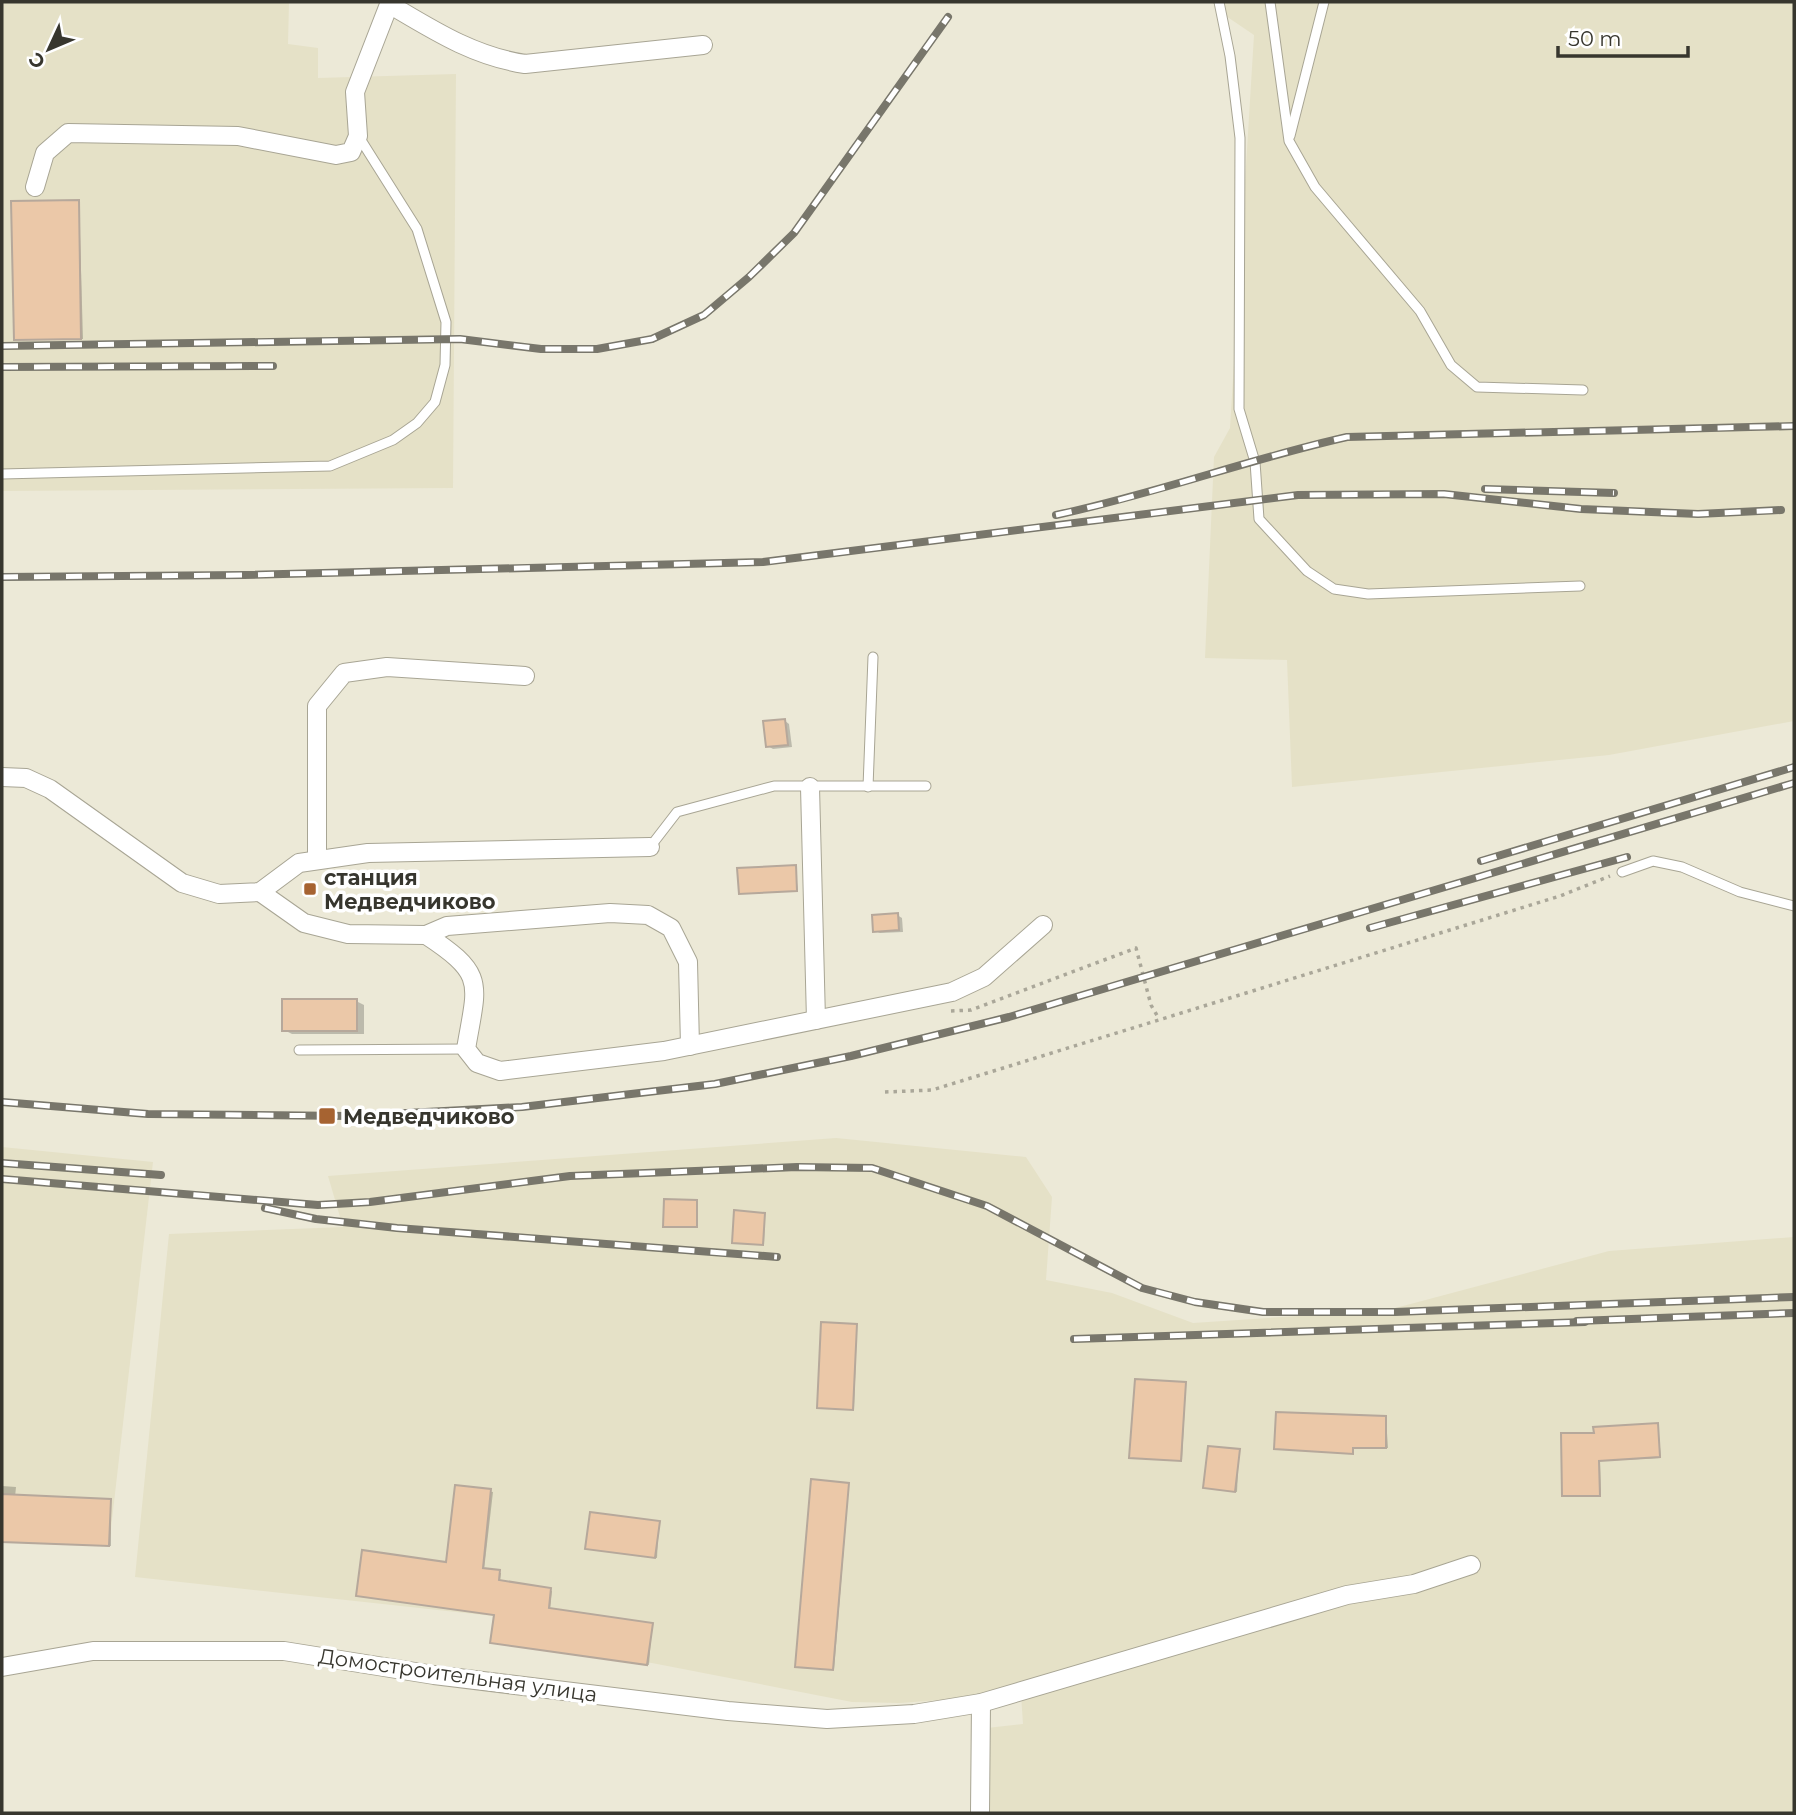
<svg xmlns="http://www.w3.org/2000/svg" width="1796" height="1815" viewBox="0 0 1796 1815" font-family="Montserrat,sans-serif">
<rect width="100%" height="100%" fill="#ece9d7"/>
<!-- built -->
<g fill="#e5e1c7">
<path d="M 2,2 L 289,2 L 288,44 L 318,48 L 318,78 L 456,74 L 453,488 L 2,491 Z"/>
<path d="M 1223,2 L 1794,2 L 1794,721 L 1609,755 L 1292,787 L 1287,660 L 1205,658 L 1214,457 L 1230,428 L 1254,35 L 1223,14 Z"/>
<path d="M 836,1138 L 1026,1157 L 1052,1197 L 1046,1280 L 1112,1293 L 1193,1323 L 1388,1310 L 1609,1251 L 1794,1237 L 1794,1813 L 987,1813 L 987,1728 L 1023,1724 L 1021,1694 L 900,1703 L 852,1702 L 652,1663 L 490,1643 L 493,1616 L 135,1577 L 169,1234 L 343,1227 L 328,1176 Z"/>
<path d="M 2,1147 L 153,1162 L 109,1546 L 2,1542 Z"/>
</g>
<!-- shadow -->
<g fill="#0003">
<path d="M 79,202 L 83,339 L 17,340 L 15,339 Z"/>
<path d="M 785,721 L 789,724 L 792,747 L 773,749 L 768,746 Z"/>
<path d="M 795,867 L 798,891 L 741,893 Z"/>
<path d="M 897,915 L 902,918 L 903,932 L 880,933 L 875,931 Z"/>
<path d="M 356,1001 L 364,1005 L 364,1034 L 292,1034 L 284,1030 Z"/>
<path d="M 697,1202 L 698,1227 L 667,1227 Z"/>
<path d="M 765,1214 L 764,1245 L 735,1243 Z"/>
<path d="M 857,1326 L 854,1410 L 821,1408 Z"/>
<path d="M 1186,1384 L 1182,1461 L 1133,1458 Z"/>
<path d="M 1386,1418 L 1388,1448 L 1354,1448 L 1354,1454 L 1277,1449 Z"/>
<path d="M 1658,1425 L 1661,1458 L 1600,1461 L 1601,1496 L 1564,1495 L 1595,1434 Z"/>
<path d="M 1239,1451 L 1237,1492 L 1207,1488 Z"/>
<path d="M 849,1485 L 834,1670 L 799,1667 Z"/>
<path d="M 2,1486 L 16,1487 L 15,1497 L 111,1501 L 111,1546 L 2,1541 Z"/>
<path d="M 456,1487 L 493,1492 L 484,1570 L 501,1573 L 500,1582 L 552,1591 L 550,1610 L 652,1624 L 649,1665 L 494,1643 L 496,1615 L 448,1564 Z"/>
<path d="M 659,1522 L 657,1558 L 589,1549 Z"/>
</g>
<!-- building -->
<g fill="#ebc8a8" stroke="#b6a89b" stroke-width="2">
<path d="M 79,200 L 81,339 L 14,340 L 11,201 Z"/>
<path d="M 785,719 L 788,745 L 766,747 L 763,721 Z"/>
<path d="M 796,865 L 797,891 L 739,894 L 737,868 Z"/>
<path d="M 898,913 L 899,930 L 873,932 L 872,915 Z"/>
<rect x="282" y="999" width="75" height="32"/>
<path d="M 664,1199 L 697,1200 L 697,1227 L 663,1227 Z"/>
<path d="M 734,1210 L 765,1213 L 763,1245 L 732,1243 Z"/>
<path d="M 821,1322 L 857,1324 L 853,1410 L 817,1408 Z"/>
<path d="M 1135,1379 L 1186,1382 L 1181,1461 L 1129,1458 Z"/>
<path d="M 1276,1412 L 1386,1416 L 1386,1448 L 1353,1448 L 1353,1454 L 1274,1449 Z"/>
<path d="M 1658,1423 L 1660,1457 L 1599,1461 L 1600,1496 L 1562,1496 L 1561,1433 L 1594,1433 L 1593,1427 Z"/>
<path d="M 1208,1446 L 1240,1449 L 1235,1492 L 1203,1488 Z"/>
<path d="M 811,1479 L 849,1483 L 833,1670 L 795,1667 Z"/>
<path d="M 455,1485 L 491,1489 L 483,1568 L 500,1570 L 499,1580 L 551,1588 L 549,1608 L 653,1623 L 647,1665 L 490,1643 L 494,1615 L 356,1596 L 362,1550 L 446,1562 Z"/>
<path d="M 2,1494 L 111,1499 L 109,1546 L 2,1542 Z"/>
<path d="M 590,1512 L 660,1521 L 655,1558 L 585,1549 Z"/>
</g>
<g fill="none" stroke-linecap="round" stroke-linejoin="round">
<defs>
<g id="lane">
<path d="M 1219,2 L 1230,56 L 1240,138 L 1239,409 L 1255,462 L 1259,519 L 1307,571 L 1334,589 L 1368,594 L 1580,586"/>
<path d="M 1270,2 L 1289,141 L 1315,187 L 1420,311 L 1451,365 L 1477,387 L 1583,390"/>
<path d="M 1290,136 L 1324,2"/>
<path d="M 2,474 L 330,466 L 393,440 L 417,423 L 435,402 L 445,365 L 446,322 L 417,229 L 359,137"/>
<path d="M 868,787 L 873,657"/>
<path d="M 650,847 L 677,812 L 774,786 L 926,786"/>
<path d="M 1622,872 L 1653,861 L 1682,867 L 1740,892 L 1794,906"/>
<path d="M 299,1050 L 466,1049"/>
</g>
<g id="street">
<path d="M 389,4 C 433,30 473,56 525,64 L 703,45"/>
<path d="M 35,187 L 45,153 L 68,133 L 238,136 L 336,155 L 351,152 L 358,136 L 355,92 L 390,2"/>
<path d="M 2,777 L 26,778 L 50,789 L 182,883 L 219,894 L 260,892 L 299,863 L 368,853 L 650,847"/>
<path d="M 810,787 L 816,1020"/>
<path d="M 317,860 L 317,706 L 344,673 L 387,667 L 525,676"/>
<path d="M 260,892 L 304,923 L 348,934 L 426,935 L 447,926 L 610,913 L 648,915 L 671,928 L 688,962 L 690,1046"/>
<path d="M 426,935 C 487,975 477,983 466,1049 L 477,1063 L 500,1071 L 664,1051 L 952,992 L 984,977 L 1043,925"/>
<path d="M 2,1667 L 93,1651 L 284,1651 L 434,1675 L 728,1711 L 827,1719 L 914,1714 L 981,1703 L 1347,1595 L 1414,1584 L 1471,1565"/>
<path d="M 980,1813 L 981,1703"/>
</g>
</defs>
<!-- lane casing -->
<use href="#lane" stroke="#a8a594" stroke-width="11"/>
<!-- street casing -->
<use href="#street" stroke="#a8a594" stroke-width="20"/>
<!-- path -->
<g stroke="#aaa799" stroke-width="3.5" stroke-dasharray="3.5 5" stroke-linecap="butt">
<path d="M 951,1011 L 971,1010 L 1136,948 L 1151,1005 L 1159,1019"/>
<path d="M 885,1092 L 932,1090 L 1560,896 L 1610,876"/>
</g>
<!-- lane -->
<use href="#lane" stroke="#fff" stroke-width="9"/>
<!-- street -->
<use href="#street" stroke="#fff" stroke-width="18"/>
<defs>
<g id="rail">
<path d="M 2,346 L 460,339 L 541,349 L 597,349 L 652,339 L 704,315 L 749,277 L 794,233 L 948,17"/>
<path d="M 2,367 L 273,366"/>
<path d="M 1485,489 L 1614,493"/>
<path d="M 1056,515 C 1155,494 1249,459 1347,437 L 1794,426"/>
<path d="M 2,577 L 244,575 L 763,562 L 1298,495 L 1444,494 L 1581,509 L 1698,514 L 1781,510"/>
<path d="M 1481,861 L 1794,767"/>
<path d="M 1370,928 L 1627,857"/>
<path d="M 2,1102 L 148,1114 L 350,1116 L 522,1107 L 715,1084 L 851,1056 L 1009,1017 L 1794,783"/>
<path d="M 2,1163 L 161,1175"/>
<path d="M 2,1179 L 318,1205 L 370,1202 L 570,1176 L 797,1167 L 872,1168 L 987,1206 L 1142,1288 L 1195,1302 L 1263,1312 L 1395,1312 L 1794,1297"/>
<path d="M 265,1208 L 316,1219 L 397,1228 L 777,1257"/>
<path d="M 1577,1321 L 1794,1313"/>
<path d="M 1074,1339 L 1585,1322"/>
</g>
</defs>
<!-- rail casing -->
<use href="#rail" stroke="#78766b" stroke-width="8"/>
<!-- rail -->
<use href="#rail" stroke="#fff" stroke-width="5" stroke-dasharray="16" stroke-linecap="butt"/>
</g>
<!-- markers -->
<g fill="#a66331" stroke="#fff" stroke-width="2.5">
<rect x="303" y="882" width="14" height="14" rx="3.5"/>
<rect x="318" y="1107" width="18" height="18" rx="3.5"/>
</g>
<g text-anchor="middle" dominant-baseline="central" stroke-width="7" stroke-linejoin="round" paint-order="stroke">
<!-- poi labels -->
<g font-size="21" font-weight="bold" fill="#37362e" stroke="#fff" text-anchor="start">
<text x="324" y="877">станция<tspan x="324" dy="24">Медведчиково</tspan></text>
<text x="343" y="1116">Медведчиково</text>
</g>
<!-- street labels -->
<g font-size="21" fill="#37362e" stroke="#fff">
<text transform="translate(458 1675) rotate(8)">Домостроительная улица</text>
</g>
</g>
<!-- border -->
<rect width="1796" height="1815" fill="none" stroke="#37362e" stroke-width="7"/>
<!-- north arrow -->
<g transform="translate(49 49) rotate(226)" stroke="#ffffff" stroke-width="5" paint-order="stroke">
<path d="M0-5L12 26L0 18L-12 26Z" fill="#37362e"/>
<text y="-10" font-size="19" font-weight="bold" text-anchor="middle" fill="#37362e">С</text>
</g>
<!-- scale -->
<path d="M1558 46v10h130v-10" fill="none" stroke="#37362e" stroke-width="3.5"/>
<text x="1568" y="46" font-size="21" fill="#37362e" stroke="#ffffff" stroke-width="5" paint-order="stroke">50 m</text>
</svg>
